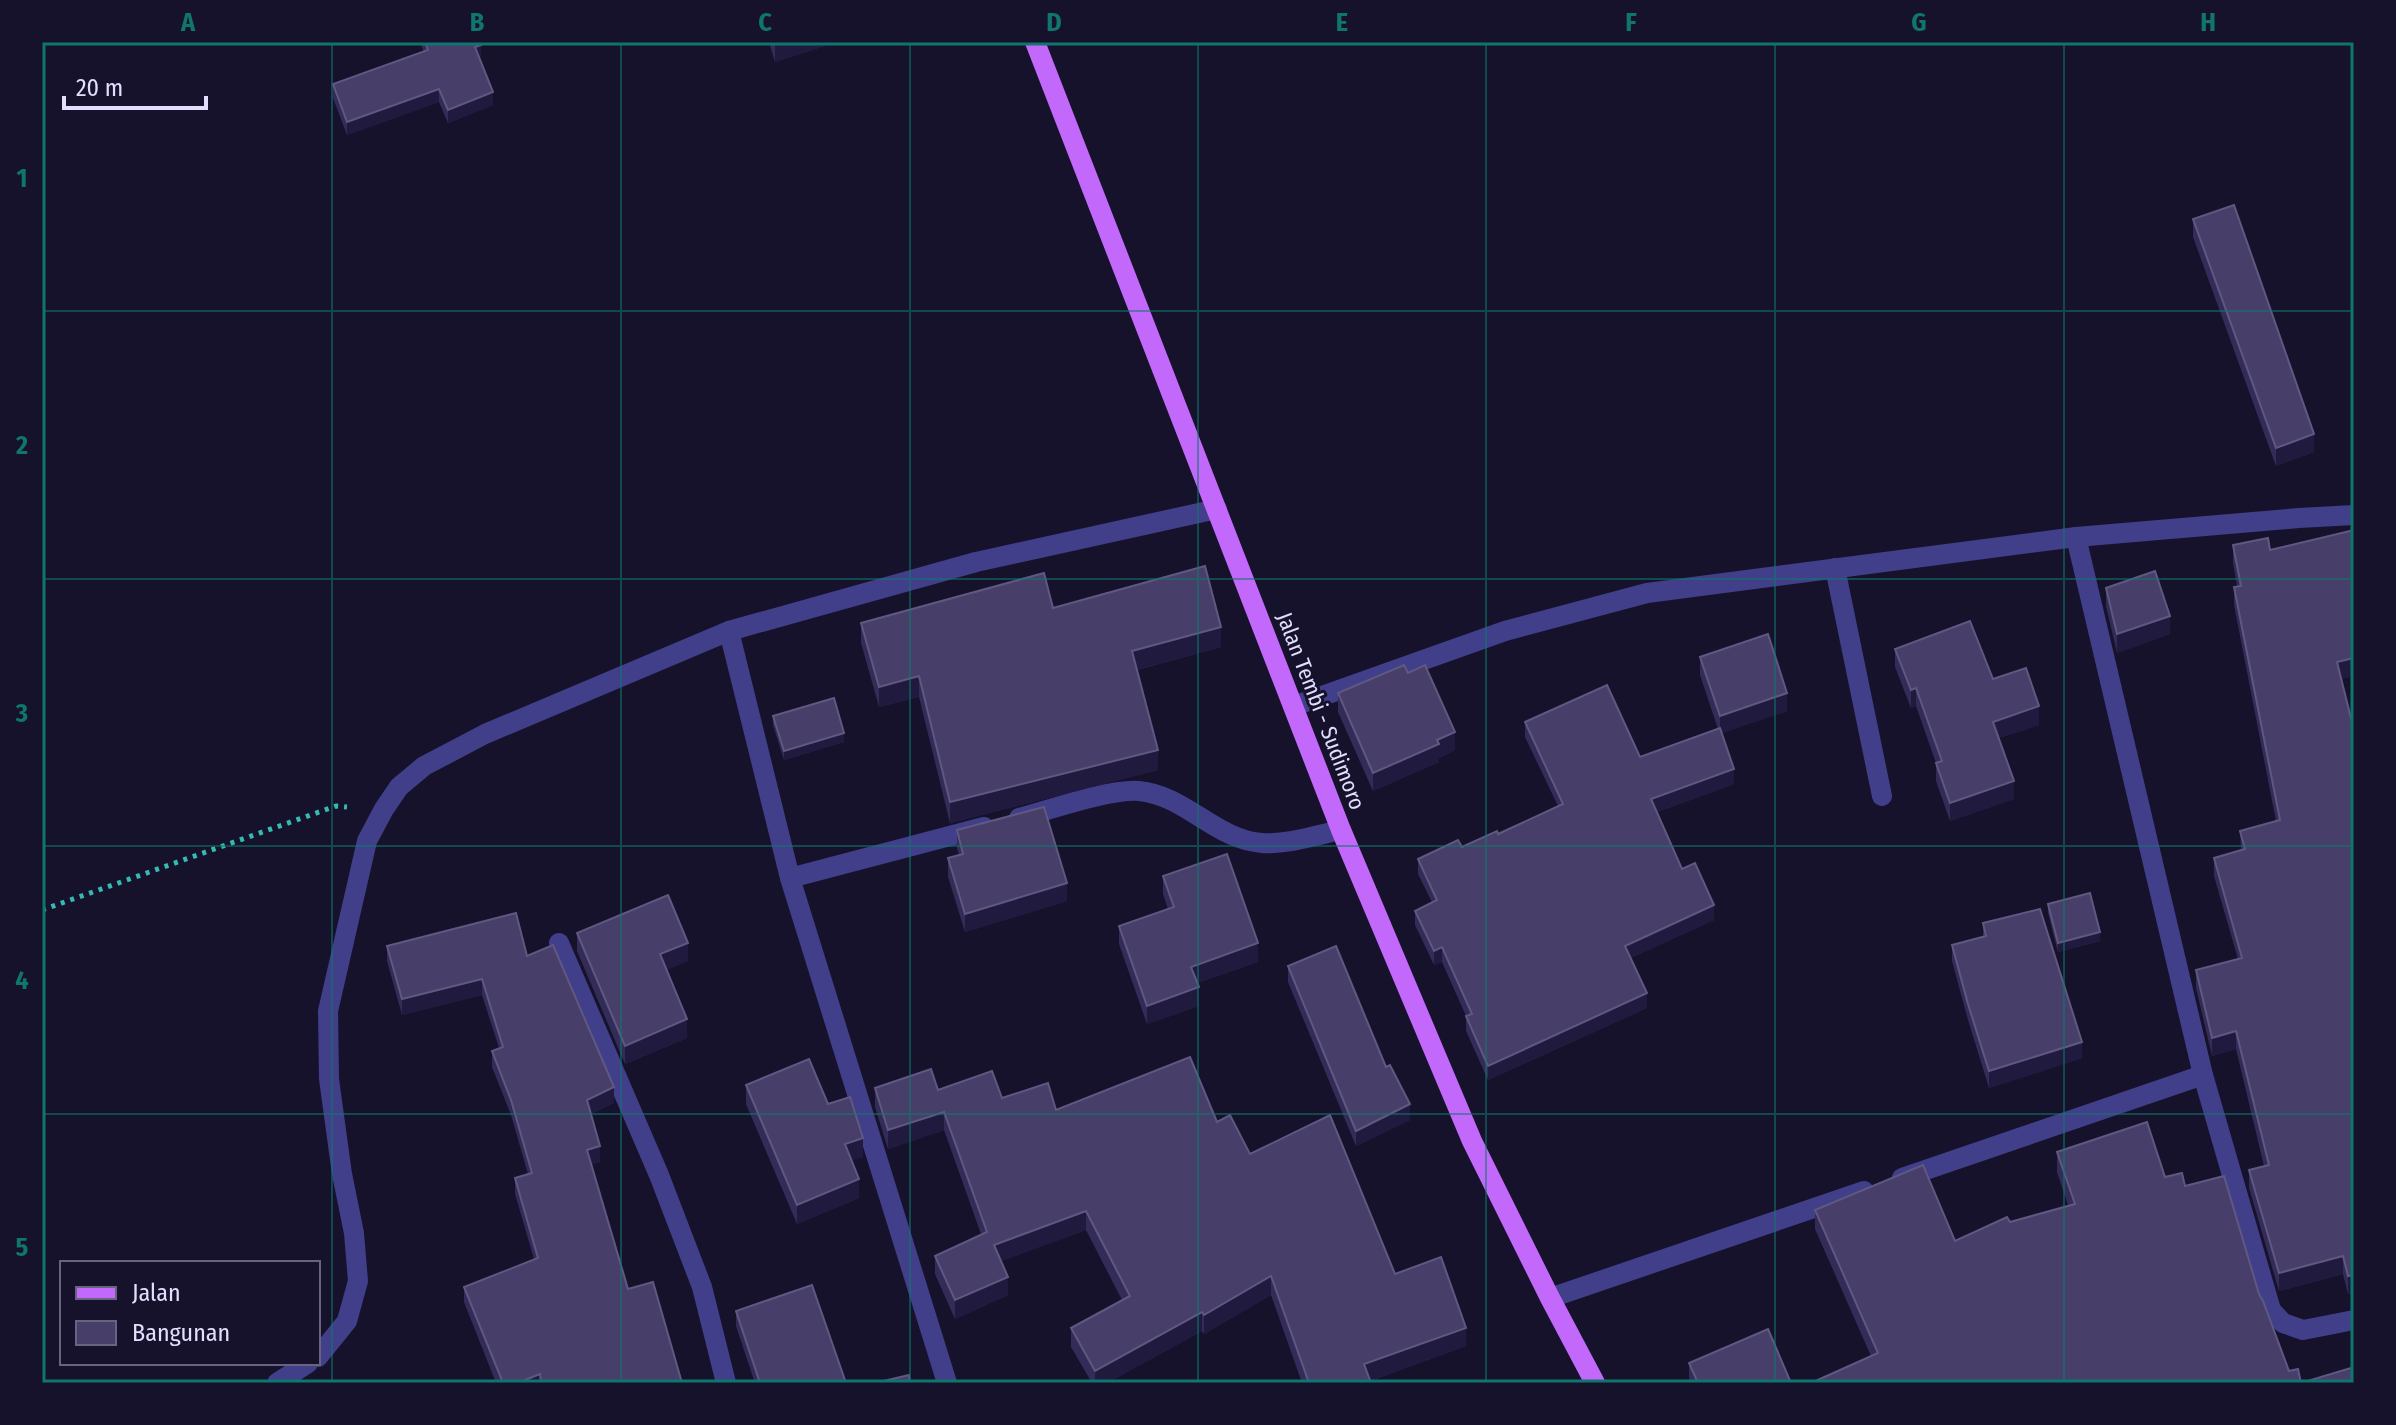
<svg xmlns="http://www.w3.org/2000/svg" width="2396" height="1425" viewBox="0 0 2396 1425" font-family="'Fira Sans Condensed',sans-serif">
<rect width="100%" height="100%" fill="#16122c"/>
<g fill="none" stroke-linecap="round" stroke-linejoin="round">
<!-- path -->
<path stroke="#35bbb1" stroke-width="5" stroke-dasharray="4 6" stroke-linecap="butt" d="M 42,910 L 336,806 L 347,807"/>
<!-- minor -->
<g stroke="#413f89" stroke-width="20">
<path d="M 2076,537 L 2203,1075 L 2271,1310 L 2283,1323 L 2303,1330 L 2354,1320"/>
<path d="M 1835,568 L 1882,796"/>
<path d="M 729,631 L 790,878 L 947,1383"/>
<path d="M 1294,706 L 1505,631 L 1647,593 L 2076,537 L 2299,518 L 2354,515"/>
<path d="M 1019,818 C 1049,810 1109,789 1139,791 C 1185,795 1216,840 1262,843 C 1288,845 1316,835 1341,830"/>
<path d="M 790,878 L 984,827"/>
<path d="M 559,943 L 659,1175 L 702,1287 L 726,1383"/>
<path d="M 1902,1178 L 2203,1075"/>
<path d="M 1550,1298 L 1864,1191"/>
<path d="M 318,1357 L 347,1321 L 358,1281 L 354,1233 L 342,1174 L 329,1079 L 328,1011 L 367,841 L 384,809 L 399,787 L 424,766 L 485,734 L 729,631 L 976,562 L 1217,509"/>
<path d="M 277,1383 L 308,1363"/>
</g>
<!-- major -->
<path stroke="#c269fb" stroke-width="20" d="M 1035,42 L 1341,830 L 1472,1141 L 1550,1298 L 1595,1383"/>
</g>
<!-- wall -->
<g fill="#342c58">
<path d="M 420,42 L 480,42 L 481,58 L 480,58 L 493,105 L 448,123 L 439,102 L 347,135 L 333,98 L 333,84 L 424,52 Z"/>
<path d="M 769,42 L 837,42 L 775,62 Z"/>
<path d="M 2193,219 L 2314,452 L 2276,466 L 2193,237 Z"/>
<path d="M 2353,517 L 2354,676 L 2341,679 L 2354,730 L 2354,1293 L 2348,1294 L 2343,1274 L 2279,1291 L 2249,1188 L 2249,1170 L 2264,1166 L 2236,1049 L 2212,1056 L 2196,988 L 2196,970 L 2238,959 L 2214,876 L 2214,858 L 2241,850 L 2240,831 L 2276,821 L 2234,605 L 2234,587 L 2237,586 L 2233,563 L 2233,545 L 2270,550 L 2353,531 Z"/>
<path d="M 2106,588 L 2170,634 L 2117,653 L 2106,606 Z"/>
<path d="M 861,623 L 1221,647 L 1137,670 L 1158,770 L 950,823 L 919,697 L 879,707 L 861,643 Z"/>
<path d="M 1895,649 L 1993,679 L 2039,725 L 1999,738 L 2014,799 L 1950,821 L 1936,781 L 1936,763 L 1916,706 L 1911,708 L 1895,667 Z"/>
<path d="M 1700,657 L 1787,711 L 1721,733 L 1734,784 L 1657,812 L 1682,869 L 1714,920 L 1631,958 L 1647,1008 L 1488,1080 L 1466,1031 L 1466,1016 L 1442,962 L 1434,965 L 1415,925 L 1415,911 L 1432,902 L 1418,874 L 1418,859 L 1462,847 L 1498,834 L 1558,806 L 1525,737 L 1525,722 L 1640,757 L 1718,729 L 1700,675 Z"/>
<path d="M 1408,673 L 1455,750 L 1439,758 L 1439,762 L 1373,791 L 1338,712 L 1338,693 Z"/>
<path d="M 773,716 L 844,742 L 784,760 L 773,725 Z"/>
<path d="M 957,830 L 1067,901 L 965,932 L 948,877 L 948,858 L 959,855 L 957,848 Z"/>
<path d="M 1163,876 L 1258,962 L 1197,983 L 1199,1006 L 1147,1024 L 1119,944 L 1119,926 L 1168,909 L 1163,894 Z"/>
<path d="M 2048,904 L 2100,941 L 2058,952 L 2048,913 Z"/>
<path d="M 1983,923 L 2082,1058 L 1989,1088 L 1968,1020 L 1952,961 L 1952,945 L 1983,937 Z"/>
<path d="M 577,933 L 688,961 L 666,970 L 687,1038 L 625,1064 L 577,951 Z"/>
<path d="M 387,946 L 527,956 L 614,1103 L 591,1114 L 600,1162 L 592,1164 L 628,1289 L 682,1383 L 496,1383 L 464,1302 L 464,1287 L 534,1259 L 515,1194 L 515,1178 L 528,1174 L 511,1115 L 492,1067 L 492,1051 L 499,1048 L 482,995 L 402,1015 L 387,961 Z"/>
<path d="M 1288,966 L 1386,1067 L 1410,1120 L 1356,1146 L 1288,982 Z"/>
<path d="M 746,1085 L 863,1157 L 851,1160 L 859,1198 L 797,1224 L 746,1104 Z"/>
<path d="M 875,1088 L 938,1090 L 1002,1098 L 1056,1110 L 1217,1122 L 1250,1154 L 1395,1274 L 1466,1346 L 1370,1381 L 1371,1383 L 1302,1383 L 1271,1295 L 1204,1334 L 1202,1331 L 1107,1383 L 1092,1383 L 1071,1347 L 1071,1328 L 1122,1300 L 1086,1230 L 1001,1261 L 1008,1295 L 955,1319 L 935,1274 L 935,1256 L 981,1234 L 944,1130 L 888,1149 L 875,1107 Z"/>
<path d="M 2057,1152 L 2165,1177 L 2185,1186 L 2259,1294 L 2289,1371 L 2301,1383 L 2354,1383 L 1811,1383 L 1871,1356 L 1815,1229 L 1815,1210 L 1955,1241 L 2010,1222 L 2068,1205 L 2057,1172 Z"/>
<path d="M 736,1311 L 846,1383 L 755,1383 L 736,1326 Z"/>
<path d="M 1689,1363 L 1791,1383 L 1689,1383 Z"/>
</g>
<!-- shaded-wall -->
<g fill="#201a3f">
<path d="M 775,42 L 837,42 L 775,62 Z"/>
<path d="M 481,45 L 481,58 L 475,60 L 475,47 Z"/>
<path d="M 439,89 L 439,102 L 347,135 L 347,122 Z"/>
<path d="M 493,92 L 493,105 L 448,123 L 448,110 Z"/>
<path d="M 2314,434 L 2314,452 L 2276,466 L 2276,448 Z"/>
<path d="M 2170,616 L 2170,634 L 2117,653 L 2117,634 Z"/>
<path d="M 1221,627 L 1221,647 L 1132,671 L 1132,651 Z"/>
<path d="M 2354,658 L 2354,676 L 2337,680 L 2337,662 Z"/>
<path d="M 919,676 L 919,697 L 879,707 L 879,687 Z"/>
<path d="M 1916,688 L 1916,706 L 1911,708 L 1911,690 Z"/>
<path d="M 1787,693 L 1787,711 L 1720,734 L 1720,716 Z"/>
<path d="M 2039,706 L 2039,725 L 1993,740 L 1993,722 Z"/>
<path d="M 1455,732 L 1455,750 L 1439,758 L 1439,762 L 1373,791 L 1373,773 Z"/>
<path d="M 844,733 L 844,742 L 784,760 L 784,751 Z"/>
<path d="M 1158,750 L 1158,770 L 950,823 L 950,802 Z"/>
<path d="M 1734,769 L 1734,784 L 1651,814 L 1651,799 Z"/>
<path d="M 2014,781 L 2014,799 L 1950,821 L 1950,803 Z"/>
<path d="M 1067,883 L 1067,901 L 965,932 L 965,914 Z"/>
<path d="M 1714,905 L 1714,920 L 1625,961 L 1625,946 Z"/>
<path d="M 2100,932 L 2100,941 L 2058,952 L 2058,943 Z"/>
<path d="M 688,943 L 688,961 L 660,973 L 660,954 Z"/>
<path d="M 1258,943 L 1258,962 L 1191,985 L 1191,967 Z"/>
<path d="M 1442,947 L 1442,962 L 1434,965 L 1434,951 Z"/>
<path d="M 482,979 L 482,995 L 402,1015 L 402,999 Z"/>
<path d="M 1199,987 L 1199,1006 L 1147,1024 L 1147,1006 Z"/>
<path d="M 1647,993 L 1647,1008 L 1488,1080 L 1488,1066 Z"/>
<path d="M 687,1019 L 687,1038 L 625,1064 L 625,1046 Z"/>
<path d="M 2236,1031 L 2236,1049 L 2212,1056 L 2212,1038 Z"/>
<path d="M 2082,1042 L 2082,1058 L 1989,1088 L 1989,1071 Z"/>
<path d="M 614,1087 L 614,1103 L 587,1116 L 587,1100 Z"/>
<path d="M 1410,1104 L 1410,1120 L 1356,1146 L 1356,1131 Z"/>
<path d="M 944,1112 L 944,1130 L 888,1149 L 888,1130 Z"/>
<path d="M 863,1138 L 863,1157 L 845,1162 L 845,1144 Z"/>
<path d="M 600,1146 L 600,1162 L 587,1166 L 587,1150 Z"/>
<path d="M 859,1179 L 859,1198 L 797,1224 L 797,1205 Z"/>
<path d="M 1086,1211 L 1086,1230 L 994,1264 L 994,1245 Z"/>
<path d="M 2343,1256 L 2343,1274 L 2279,1291 L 2279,1273 Z"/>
<path d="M 2354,1275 L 2354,1293 L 2348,1294 L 2348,1276 Z"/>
<path d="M 1271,1276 L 1271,1295 L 1204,1334 L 1204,1315 Z"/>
<path d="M 1008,1277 L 1008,1295 L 955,1319 L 955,1300 Z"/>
<path d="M 1202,1312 L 1202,1331 L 1107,1383 L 1095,1383 L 1095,1371 Z"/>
<path d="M 1466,1328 L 1466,1346 L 1364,1383 L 1364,1364 Z"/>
<path d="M 540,1374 L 540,1383 L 518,1383 Z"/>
</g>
<!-- building -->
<g fill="#473f6a" stroke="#5f5881" stroke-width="2">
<path d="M 425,42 L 480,42 L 481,45 L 475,47 L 493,92 L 448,110 L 439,89 L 347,122 L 333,84 L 428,50 Z"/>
<path d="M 2234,205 L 2314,434 L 2276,448 L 2193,219 Z"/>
<path d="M 2354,530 L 2354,658 L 2337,662 L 2354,730 L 2354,1275 L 2348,1276 L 2343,1256 L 2279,1273 L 2249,1170 L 2269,1165 L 2236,1031 L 2212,1038 L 2196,970 L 2242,958 L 2214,858 L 2245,849 L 2240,831 L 2280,820 L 2234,587 L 2241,586 L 2233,545 L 2268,538 L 2270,550 Z"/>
<path d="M 1205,566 L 1221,627 L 1132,651 L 1158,750 L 950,802 L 919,676 L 879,687 L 861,623 L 1044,573 L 1053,608 Z"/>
<path d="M 2155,571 L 2170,616 L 2117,634 L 2106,588 Z"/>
<path d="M 1970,621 L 1993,679 L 2026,668 L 2039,706 L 1993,722 L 2014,781 L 1950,803 L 1936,763 L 1942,761 L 1916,688 L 1911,690 L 1895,649 Z"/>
<path d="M 1768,634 L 1787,693 L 1720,716 L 1700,657 Z"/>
<path d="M 1404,665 L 1408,673 L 1425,665 L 1455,732 L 1437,740 L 1439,744 L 1373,773 L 1338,693 Z"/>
<path d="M 1607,685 L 1640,757 L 1720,728 L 1734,769 L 1651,799 L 1682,869 L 1695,863 L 1714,905 L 1625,946 L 1647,993 L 1488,1066 L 1466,1016 L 1472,1014 L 1442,947 L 1434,951 L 1415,911 L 1437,900 L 1418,859 L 1458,840 L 1462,847 L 1497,831 L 1498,834 L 1563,804 L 1525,722 Z"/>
<path d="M 834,698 L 844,733 L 784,751 L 773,716 Z"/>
<path d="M 1044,807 L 1067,883 L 965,914 L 948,858 L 963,854 L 957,830 Z"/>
<path d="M 1227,854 L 1258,943 L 1191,967 L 1199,987 L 1147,1006 L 1119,926 L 1174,907 L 1163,876 Z"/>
<path d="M 2090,893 L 2100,932 L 2058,943 L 2048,904 Z"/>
<path d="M 668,895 L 688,943 L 660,954 L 687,1019 L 625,1046 L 577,933 Z"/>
<path d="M 2040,909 L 2082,1042 L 1989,1071 L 1968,1004 L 1952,945 L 1986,936 L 1983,923 Z"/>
<path d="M 516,913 L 527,956 L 553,945 L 614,1087 L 587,1100 L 600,1146 L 587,1150 L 628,1289 L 653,1282 L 682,1383 L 541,1383 L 540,1374 L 518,1383 L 503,1383 L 464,1287 L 538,1258 L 515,1178 L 532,1173 L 511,1100 L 492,1051 L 503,1047 L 482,979 L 402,999 L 387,946 Z"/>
<path d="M 1336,946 L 1386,1067 L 1390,1065 L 1410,1104 L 1356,1131 L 1288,966 Z"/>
<path d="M 1190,1057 L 1217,1122 L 1230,1115 L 1250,1154 L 1330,1115 L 1395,1274 L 1441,1257 L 1466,1328 L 1364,1364 L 1371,1383 L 1309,1383 L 1271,1276 L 1204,1315 L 1202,1312 L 1095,1371 L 1071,1328 L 1130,1296 L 1086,1211 L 994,1245 L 1008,1277 L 955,1300 L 935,1256 L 987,1232 L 944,1112 L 888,1130 L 875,1088 L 931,1069 L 938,1090 L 992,1071 L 1002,1098 L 1048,1083 L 1056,1110 Z"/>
<path d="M 809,1059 L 828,1104 L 850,1097 L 863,1138 L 845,1144 L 859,1179 L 797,1205 L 746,1085 Z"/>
<path d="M 2147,1122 L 2165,1177 L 2182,1173 L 2185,1186 L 2224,1176 L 2259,1294 L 2263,1301 L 2289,1371 L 2298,1369 L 2301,1383 L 2354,1367 L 2354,1383 L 1811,1383 L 1878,1353 L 1815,1210 L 1923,1165 L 1955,1241 L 2007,1217 L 2010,1222 L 2075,1204 L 2057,1152 Z"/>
<path d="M 812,1285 L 846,1383 L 760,1383 L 736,1311 Z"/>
<path d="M 1768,1329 L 1791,1383 L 1698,1383 L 1689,1363 Z"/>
<path d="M 909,1375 L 910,1383 L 875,1383 Z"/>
</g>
<!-- grid -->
<path fill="none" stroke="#0f766e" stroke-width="2" stroke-opacity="0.55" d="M 332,42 L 332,1383M 621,42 L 621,1383M 910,42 L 910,1383M 1198,42 L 1198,1383M 1486,42 L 1486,1383M 1775,42 L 1775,1383M 2064,42 L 2064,1383M 42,311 L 2354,311M 42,579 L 2354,579M 42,846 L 2354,846M 42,1114 L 2354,1114"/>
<g text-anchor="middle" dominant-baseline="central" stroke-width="6" stroke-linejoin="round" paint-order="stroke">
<!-- street labels -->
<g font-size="22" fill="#e1defe" stroke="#16122c">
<text transform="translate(1321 711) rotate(69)">Jalan Tembi - Sudimoro</text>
</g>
</g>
<!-- border -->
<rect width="2396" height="1425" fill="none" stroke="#16122c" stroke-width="88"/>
<!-- legend -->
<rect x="60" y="1261" width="260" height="104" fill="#16122c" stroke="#676480" stroke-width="2"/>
<rect x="76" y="1287" width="40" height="12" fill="#c269fb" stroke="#676480" stroke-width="2"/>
<text x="132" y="1301" font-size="24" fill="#e1defe">Jalan</text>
<rect x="76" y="1321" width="40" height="24" fill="#473f6a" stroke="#676480" stroke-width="2"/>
<text x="132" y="1341" font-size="24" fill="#e1defe">Bangunan</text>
<!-- scale -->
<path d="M64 96v12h142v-12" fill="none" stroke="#e1defe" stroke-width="4"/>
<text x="76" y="96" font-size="24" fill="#e1defe" stroke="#16122c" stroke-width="6" paint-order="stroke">20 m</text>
<rect x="44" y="44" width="2308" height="1337" fill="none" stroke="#0f766e" stroke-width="3"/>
<g font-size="26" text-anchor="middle" font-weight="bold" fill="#0f766e">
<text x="188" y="31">A</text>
<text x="477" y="31">B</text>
<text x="765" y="31">C</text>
<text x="1054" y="31">D</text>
<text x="1342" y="31">E</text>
<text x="1631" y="31">F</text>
<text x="1919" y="31">G</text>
<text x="2208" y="31">H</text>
<text x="22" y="187">1</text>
<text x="22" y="454">2</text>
<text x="22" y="722">3</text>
<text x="22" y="989">4</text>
<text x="22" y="1256">5</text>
</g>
</svg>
